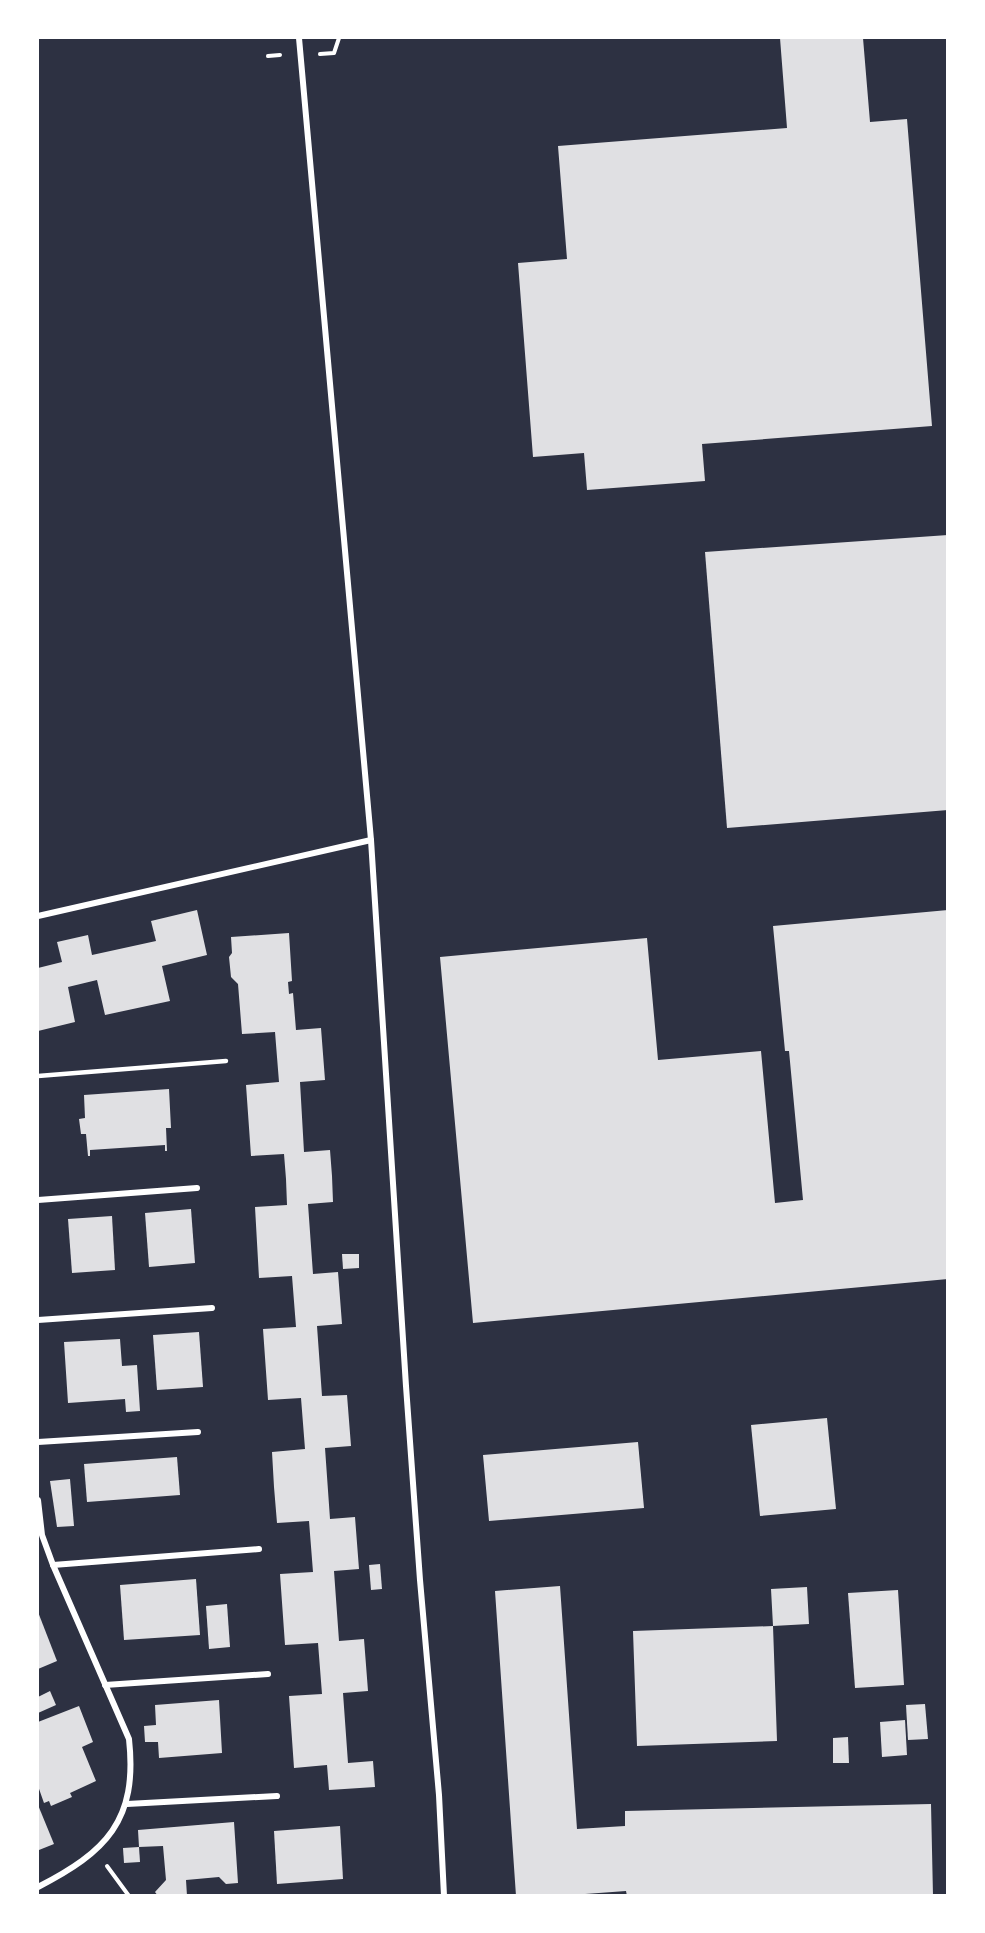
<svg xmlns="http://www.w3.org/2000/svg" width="985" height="1933" viewBox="0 0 985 1933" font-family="'PT Sans Narrow',sans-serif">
<rect width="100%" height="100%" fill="#2d3142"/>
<!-- building -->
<g fill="#e0e0e3">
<path d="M 780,38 L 863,38 L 870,122 L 907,119 L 932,426 L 702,444 L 705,481 L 587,490 L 584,453 L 533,457 L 518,263 L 567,259 L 558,146 L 787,128 Z"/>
<path d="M 948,535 L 948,810 L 727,828 L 705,552 Z"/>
<path d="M 197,910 L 207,955 L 162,966 L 170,1001 L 105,1015 L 97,980 L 68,987 L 75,1022 L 38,1031 L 38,968 L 62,962 L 57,942 L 88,935 L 92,955 L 156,941 L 151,921 Z"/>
<path d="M 948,910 L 948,1279 L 473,1323 L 440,957 L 647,938 L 658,1060 L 761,1051 L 775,1203 L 803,1200 L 789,1051 L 785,1051 L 773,926 Z"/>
<path d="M 289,933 L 292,981 L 288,982 L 289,994 L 293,993 L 296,1030 L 321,1028 L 325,1080 L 300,1082 L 304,1152 L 330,1150 L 332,1176 L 333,1202 L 308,1204 L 313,1274 L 338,1272 L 342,1324 L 317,1326 L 322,1396 L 347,1395 L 351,1446 L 325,1448 L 330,1519 L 355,1517 L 359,1569 L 334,1571 L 339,1641 L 364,1639 L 368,1691 L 343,1693 L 348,1763 L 373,1761 L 375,1787 L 329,1790 L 327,1765 L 294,1768 L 289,1696 L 322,1694 L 318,1643 L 285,1645 L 280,1574 L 313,1572 L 309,1521 L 277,1523 L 274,1487 L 272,1452 L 305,1449 L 301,1398 L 268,1400 L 263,1329 L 296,1327 L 292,1276 L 259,1278 L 255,1207 L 287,1205 L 286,1179 L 284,1154 L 251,1156 L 246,1085 L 279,1082 L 275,1032 L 242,1034 L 238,984 L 231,977 L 229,957 L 232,953 L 231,937 Z"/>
<path d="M 169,1089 L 171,1128 L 166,1128 L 167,1151 L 165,1151 L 165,1145 L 90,1150 L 90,1156 L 88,1156 L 86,1134 L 81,1134 L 79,1119 L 85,1118 L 84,1095 Z"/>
<path d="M 191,1209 L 195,1263 L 149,1267 L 145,1213 Z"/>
<path d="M 112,1216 L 115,1270 L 72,1273 L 68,1219 Z"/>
<path d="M 342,1254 L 359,1254 L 359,1268 L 343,1269 Z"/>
<path d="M 199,1332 L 203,1387 L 157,1390 L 153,1335 Z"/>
<path d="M 120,1339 L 122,1366 L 137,1365 L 140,1411 L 126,1412 L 125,1399 L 68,1403 L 64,1342 Z"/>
<path d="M 827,1418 L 836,1509 L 760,1516 L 751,1425 Z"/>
<path d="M 638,1442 L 644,1508 L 489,1521 L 483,1455 Z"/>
<path d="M 177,1457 L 180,1495 L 87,1502 L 84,1464 Z"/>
<path d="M 70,1479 L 74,1526 L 57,1527 L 50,1481 Z"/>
<path d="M 380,1564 L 382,1589 L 371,1590 L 369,1565 Z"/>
<path d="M 196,1579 L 200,1635 L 124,1640 L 120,1585 Z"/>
<path d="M 560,1586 L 577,1829 L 625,1826 L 625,1811 L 931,1804 L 933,1896 L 627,1896 L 626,1891 L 558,1896 L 516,1896 L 495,1591 Z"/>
<path d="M 807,1587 L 809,1624 L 773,1626 L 777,1741 L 637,1746 L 633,1631 L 773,1626 L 771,1589 Z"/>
<path d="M 898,1590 L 904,1685 L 855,1688 L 848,1593 Z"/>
<path d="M 227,1604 L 230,1647 L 209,1649 L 206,1606 Z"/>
<path d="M 38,1612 L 57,1661 L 38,1669 Z"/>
<path d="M 50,1691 L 56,1705 L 38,1713 L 38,1697 Z"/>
<path d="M 219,1700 L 222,1753 L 159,1758 L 158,1742 L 145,1742 L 144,1726 L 156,1725 L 155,1705 Z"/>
<path d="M 925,1704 L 928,1739 L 908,1740 L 906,1705 Z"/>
<path d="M 79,1706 L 93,1742 L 82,1747 L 96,1781 L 70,1793 L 72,1797 L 51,1806 L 49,1801 L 44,1803 L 38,1786 L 38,1722 Z"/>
<path d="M 905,1720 L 907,1755 L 882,1757 L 880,1722 Z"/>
<path d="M 848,1737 L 849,1763 L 833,1763 L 833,1738 Z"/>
<path d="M 38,1805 L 54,1844 L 39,1850 L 38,1846 Z"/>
<path d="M 234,1822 L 238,1883 L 226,1884 L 219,1877 L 186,1880 L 187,1896 L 158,1896 L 155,1892 L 166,1880 L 163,1846 L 139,1847 L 138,1830 Z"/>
<path d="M 340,1826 L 343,1879 L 277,1884 L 274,1831 Z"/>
<path d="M 139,1847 L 140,1862 L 124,1863 L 123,1848 Z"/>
</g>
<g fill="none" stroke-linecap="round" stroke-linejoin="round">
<!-- path -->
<g stroke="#fff" stroke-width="4">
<path d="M 320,54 L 334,53 L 339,38"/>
<path d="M 268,56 L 280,55"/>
<path d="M 107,1866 L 129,1896"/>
</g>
<!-- service -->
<path stroke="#fff" stroke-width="4.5" d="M 38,1076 L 226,1061"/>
<!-- minor -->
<g stroke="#fff" stroke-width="6">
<path d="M 299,38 L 371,840 L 406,1386 L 420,1580 L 439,1795 L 444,1896"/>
<path d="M 38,916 L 371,840"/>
<path d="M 38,1200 L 197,1188"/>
<path d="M 38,1320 L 212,1308"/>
<path d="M 38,1442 L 198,1432"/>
<path d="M 38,1500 L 42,1535 L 53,1565 L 129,1739 C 138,1821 106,1852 38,1887"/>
<path d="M 53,1565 L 259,1549"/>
<path d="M 105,1685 L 268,1674"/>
<path d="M 127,1804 L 277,1796"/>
</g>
</g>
<!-- border -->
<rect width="985" height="1933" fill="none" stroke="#ffffff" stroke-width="78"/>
</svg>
